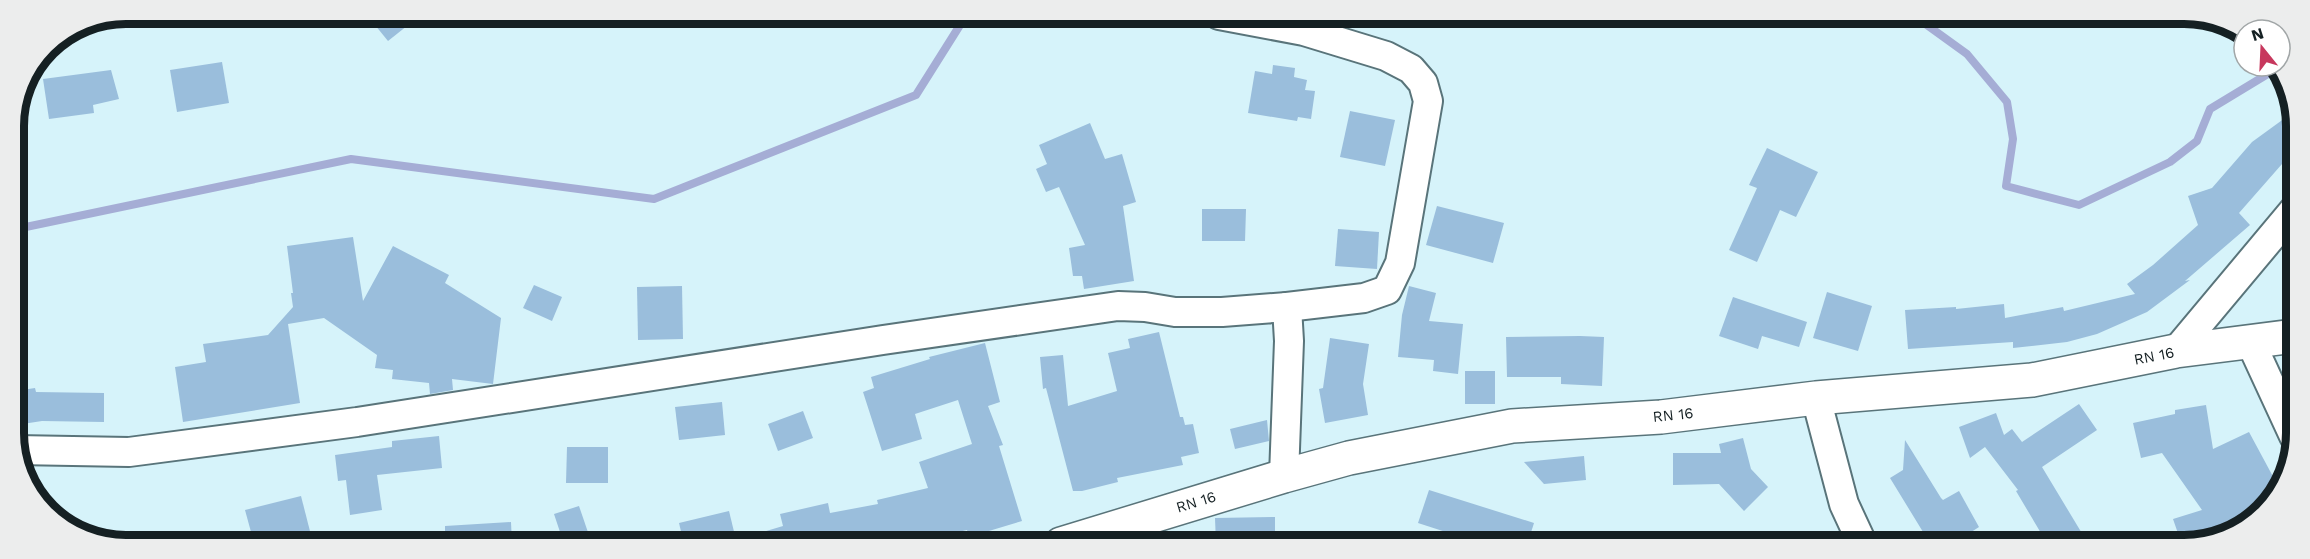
<svg xmlns="http://www.w3.org/2000/svg" width="2310" height="559" viewBox="0 0 2310 559" font-family="'Work Sans',sans-serif">
<rect width="100%" height="100%" fill="#d6f3fa"/>
<g fill="none" stroke-linecap="round" stroke-linejoin="round">
<!-- stream -->
<g stroke="#a5add5" stroke-width="8">
<path d="M 1913,15 L 1967,54 L 2007,102 L 2013,139 L 2006,186 L 2079,205 L 2170,162 L 2197,141 L 2210,109 L 2276,69"/>
<path d="M 14,227 L 21,228 L 351,159 L 654,199 L 916,95 L 967,14"/>
</g>
</g>
<!-- building -->
<g fill="#9abedc">
<path d="M 366,14 L 422,14 L 388,41 Z"/>
<path d="M 222,62 L 229,103 L 177,112 L 170,70 Z"/>
<path d="M 1273,65 L 1295,68 L 1294,77 L 1307,80 L 1305,90 L 1315,91 L 1311,119 L 1298,117 L 1297,121 L 1248,113 L 1255,71 L 1272,74 Z"/>
<path d="M 111,70 L 119,99 L 93,105 L 94,113 L 49,119 L 43,79 Z"/>
<path d="M 1350,111 L 1395,120 L 1385,166 L 1340,157 Z"/>
<path d="M 2285,118 L 2294,130 L 2294,155 L 2282,164 L 2239,213 L 2250,225 L 2185,281 L 2190,280 L 2147,312 L 2097,334 L 2067,342 L 2013,348 L 2013,342 L 1908,349 L 1905,310 L 1956,307 L 1956,309 L 2004,304 L 2005,318 L 2063,307 L 2064,311 L 2135,294 L 2127,284 L 2153,265 L 2198,225 L 2188,196 L 2212,188 L 2252,142 Z"/>
<path d="M 1090,123 L 1105,159 L 1122,154 L 1136,202 L 1123,206 L 1134,281 L 1084,289 L 1082,276 L 1073,276 L 1069,248 L 1085,245 L 1059,187 L 1046,192 L 1036,169 L 1047,164 L 1039,145 Z"/>
<path d="M 1767,148 L 1818,172 L 1796,217 L 1780,210 L 1757,262 L 1729,250 L 1757,188 L 1749,185 Z"/>
<path d="M 1437,206 L 1504,223 L 1493,263 L 1426,245 Z"/>
<path d="M 1202,209 L 1246,209 L 1245,241 L 1202,241 Z"/>
<path d="M 1338,229 L 1379,232 L 1377,269 L 1335,266 Z"/>
<path d="M 353,237 L 363,301 L 393,246 L 449,275 L 445,283 L 501,318 L 493,384 L 452,379 L 453,390 L 430,394 L 429,383 L 392,379 L 393,370 L 375,368 L 377,355 L 324,318 L 288,324 L 300,403 L 183,422 L 175,367 L 206,362 L 203,344 L 268,335 L 293,307 L 291,293 L 293,293 L 287,246 Z"/>
<path d="M 534,285 L 562,297 L 552,321 L 523,308 Z"/>
<path d="M 682,286 L 683,339 L 638,340 L 637,287 Z"/>
<path d="M 1409,286 L 1436,293 L 1429,321 L 1463,324 L 1458,374 L 1433,371 L 1434,360 L 1398,357 L 1402,315 Z"/>
<path d="M 1827,292 L 1872,306 L 1858,351 L 1813,338 Z"/>
<path d="M 1733,297 L 1807,322 L 1799,347 L 1762,336 L 1758,349 L 1719,336 Z"/>
<path d="M 1159,332 L 1180,417 L 1183,417 L 1185,425 L 1193,424 L 1199,453 L 1181,457 L 1183,465 L 1117,478 L 1118,482 L 1082,491 L 1073,491 L 1046,388 L 1043,389 L 1040,357 L 1063,355 L 1068,406 L 1117,391 L 1108,353 L 1130,348 L 1128,339 Z"/>
<path d="M 1580,336 L 1604,337 L 1602,386 L 1561,384 L 1561,377 L 1507,377 L 1506,337 Z"/>
<path d="M 1330,338 L 1369,344 L 1363,384 L 1368,415 L 1325,423 L 1319,389 L 1323,388 Z"/>
<path d="M 985,343 L 1000,402 L 988,406 L 1003,445 L 999,446 L 1022,521 L 969,537 L 967,530 L 907,544 L 904,532 L 857,544 L 744,544 L 743,538 L 783,526 L 780,514 L 828,503 L 830,513 L 878,504 L 877,500 L 928,488 L 919,462 L 972,444 L 958,400 L 915,414 L 922,439 L 882,451 L 863,392 L 874,388 L 871,377 L 930,359 L 929,357 Z"/>
<rect x="1465" y="371" width="30" height="33"/>
<path d="M 35,388 L 36,392 L 104,393 L 104,422 L 42,421 L 16,425 L 15,391 Z"/>
<path d="M 722,402 L 725,435 L 679,440 L 675,407 Z"/>
<path d="M 2079,404 L 2097,430 L 2042,467 L 2089,545 L 2048,545 L 2016,491 L 2018,490 L 1985,447 L 1970,458 L 1959,427 L 1996,413 L 2004,435 L 2012,429 L 2022,442 Z"/>
<path d="M 2206,405 L 2213,449 L 2249,432 L 2277,484 L 2275,489 L 2259,499 L 2263,509 L 2258,518 L 2191,545 L 2182,545 L 2173,519 L 2202,510 L 2162,453 L 2141,458 L 2133,423 L 2175,414 L 2175,410 Z"/>
<path d="M 803,411 L 813,438 L 778,451 L 768,424 Z"/>
<path d="M 1267,420 L 1269,441 L 1235,449 L 1230,429 Z"/>
<path d="M 439,436 L 442,468 L 377,475 L 382,510 L 350,515 L 346,480 L 338,481 L 335,455 L 392,447 L 392,441 Z"/>
<path d="M 1743,438 L 1751,469 L 1768,487 L 1744,511 L 1719,484 L 1673,485 L 1673,453 L 1721,453 L 1719,444 Z"/>
<path d="M 1905,440 L 1941,498 L 1943,500 L 1959,491 L 1979,527 L 1965,536 L 1971,545 L 1931,545 L 1890,478 L 1903,470 Z"/>
<path d="M 567,447 L 608,447 L 608,483 L 566,483 Z"/>
<path d="M 1584,456 L 1586,480 L 1544,484 L 1524,462 Z"/>
<path d="M 1429,490 L 1534,523 L 1527,545 L 1486,545 L 1418,523 Z"/>
<path d="M 301,496 L 313,543 L 254,543 L 245,510 Z"/>
<path d="M 579,506 L 592,544 L 564,544 L 554,514 Z"/>
<path d="M 729,511 L 737,544 L 684,544 L 679,523 Z"/>
<path d="M 1275,517 L 1275,544 L 1216,544 L 1215,518 Z"/>
<path d="M 511,522 L 512,544 L 445,544 L 445,526 Z"/>
</g>
<g fill="none" stroke-linecap="round" stroke-linejoin="round">
<defs>
<g id="minor">
<path d="M 1219,15 L 1304,31 L 1386,56 L 1411,69 L 1423,83 L 1428,101 L 1400,263 L 1387,290 L 1364,298 L 1287,307"/>
<path d="M 2251,343 L 2294,436"/>
<path d="M 2176,351 L 2294,210"/>
<path d="M 1816,398 L 1844,504 L 1863,545"/>
<path d="M 16,450 L 129,452 L 357,422 L 883,340 L 1118,306 L 1145,307 L 1175,312 L 1222,312 L 1287,307 L 1289,341 L 1284,476"/>
</g>
<path id="primary" d="M 1061,544 L 1284,476 L 1349,458 L 1512,426 L 1661,417 L 1816,398 L 2032,380 L 2176,351 L 2294,336"/>
</defs>
<!-- minor casing -->
<use href="#minor" stroke="#59747a" stroke-width="32"/>
<!-- primary casing -->
<use href="#primary" stroke="#59747a" stroke-width="36"/>
<!-- minor -->
<use href="#minor" stroke="#fff" stroke-width="28"/>
<!-- primary -->
<use href="#primary" stroke="#fff" stroke-width="33"/>
</g>
<g text-anchor="middle" dominant-baseline="central" stroke-width="4.5" stroke-linejoin="round" paint-order="stroke">
<!-- street labels -->
<g font-size="15" fill="#152023" stroke="#fff">
<text transform="translate(2154 356) rotate(-11)">RN 16</text>
<text transform="translate(1673 415) rotate(-6)">RN 16</text>
<text transform="translate(1196 502) rotate(-17)">RN 16</text>
</g>
</g>
<!-- crop -->
<path d="M0 0H2310V559H0ZM126 24H2184A102 102 0 0 1 2286 126V433A102 102 0 0 1 2184 535H126A102 102 0 0 1 24 433V126A102 102 0 0 1 126 24Z" fill="#eceded" fill-rule="evenodd"/>
<path fill="none" stroke="#152023" stroke-width="8" d="M126 24H2184A102 102 0 0 1 2286 126V433A102 102 0 0 1 2184 535H126A102 102 0 0 1 24 433V126A102 102 0 0 1 126 24Z"/>
<!-- north arrow -->
<g transform="translate(2262 48) rotate(342)"><circle r="28" fill="#ffffff" stroke="#a1a6a7" stroke-width="1.5"/>
<path d="M0-4.5L10 22L0 15L-10 22Z" fill="#c7385d"/>
<text y="-9" font-size="16" font-weight="bold" text-anchor="middle" fill="#152023">N</text>
</g>
</svg>
